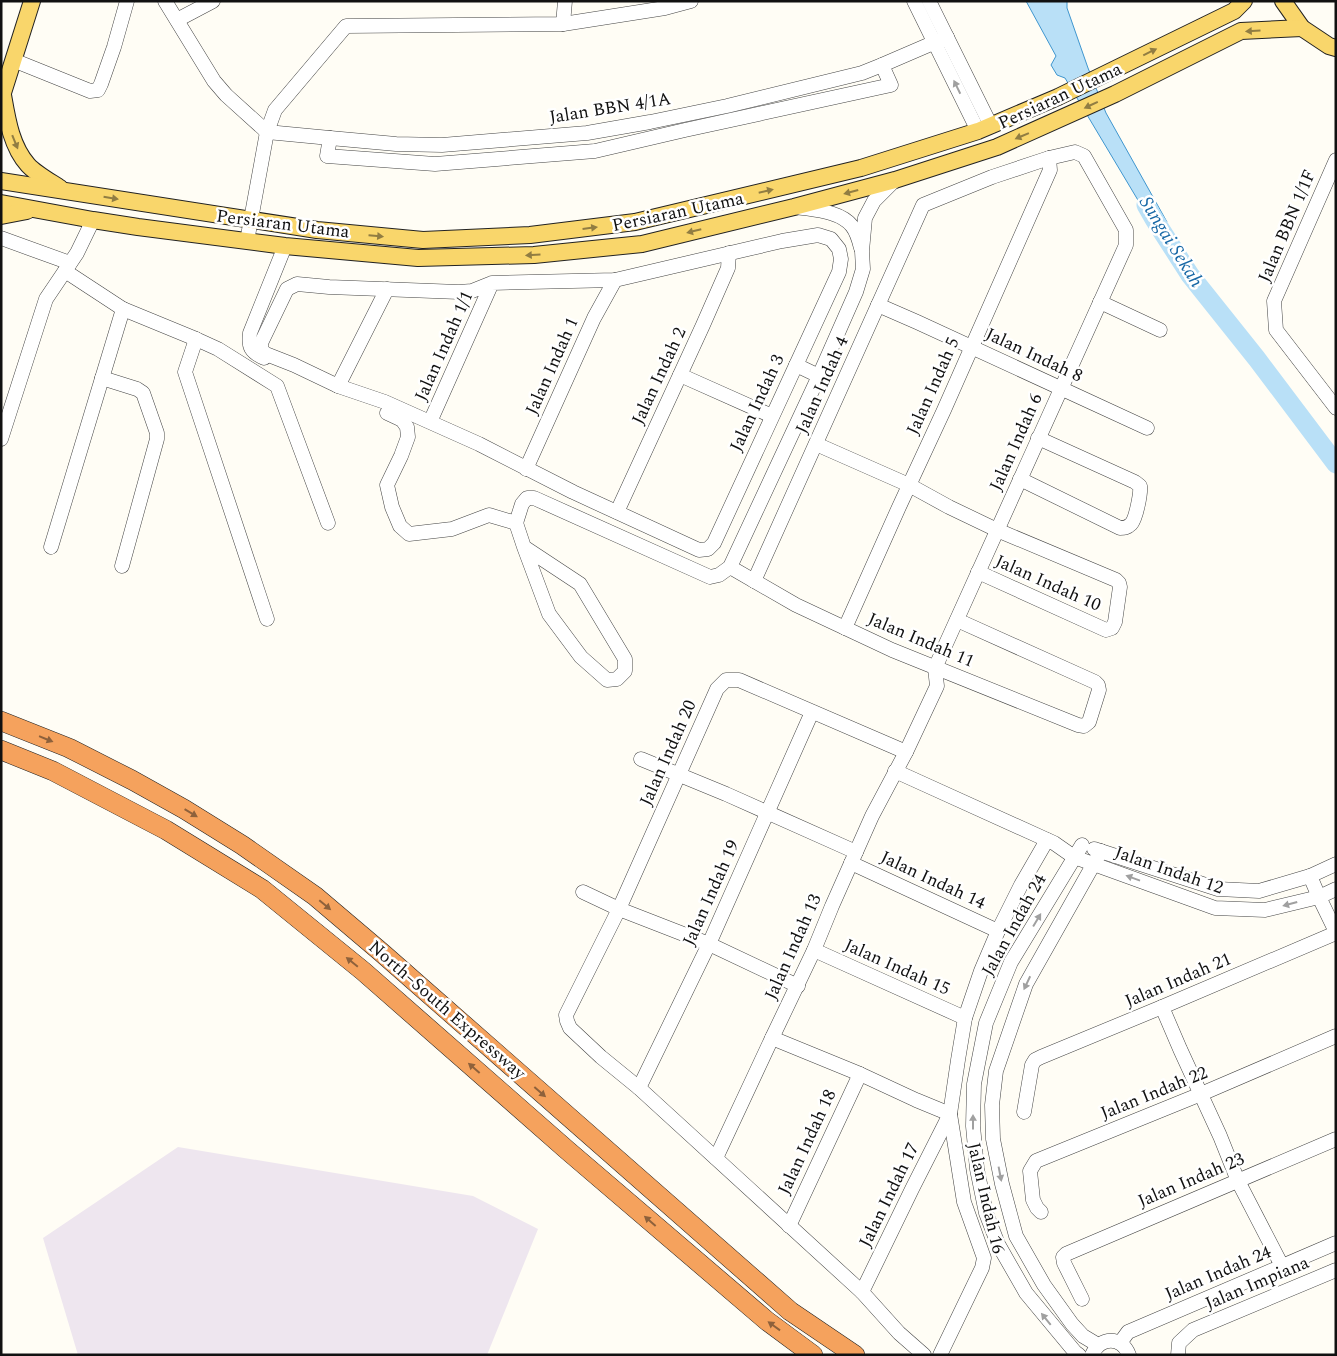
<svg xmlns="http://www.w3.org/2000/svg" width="1337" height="1356" viewBox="0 0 1337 1356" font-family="Spectral,serif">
<rect width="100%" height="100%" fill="#fffdf5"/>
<!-- industrial -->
<path fill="#eee6ef" d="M 178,1147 L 473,1196 L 538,1229 L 487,1355 L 78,1355 L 43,1238 Z"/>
<!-- water -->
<path fill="#b9e0f7" stroke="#3f96cf" d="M 1026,1 L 1067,1 L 1067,8 L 1088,68 L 1106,113 L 1167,222 L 1154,227 L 1065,78 L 1057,75 L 1051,65 L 1056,56 Z"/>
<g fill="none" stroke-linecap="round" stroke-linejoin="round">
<!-- river -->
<path stroke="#b9e0f7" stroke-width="19" d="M 1146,205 L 1154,219 L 1190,275 L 1257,359 L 1336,464"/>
<defs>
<g id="minor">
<path d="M 165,1 L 214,81 L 226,95 L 267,132 L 330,138 L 396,144 L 442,145 L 587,133 L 650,122 L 727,106 L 862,73 L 882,65 L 947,37"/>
<path d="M 914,1 L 978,131"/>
<path d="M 929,1 L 991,126"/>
<path d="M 177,20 L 213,1"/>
<path d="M 563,24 L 565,1"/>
<path d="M 13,60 L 90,91 L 98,90 L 101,84 L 114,47 L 127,1"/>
<path d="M 330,138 L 327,156 L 435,164 L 595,151 L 685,130 L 891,85 L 882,65"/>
<path d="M 1336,160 L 1274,301 L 1276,330 L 1336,408"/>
<path d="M 797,207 C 814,210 840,211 852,226 C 857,232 859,240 861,248"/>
<path d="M 1,238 L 70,263"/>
<path d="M 247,241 L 267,132 L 275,110 L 346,26 L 563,24 L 665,8 L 691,1"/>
<path d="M 65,271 L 123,309 L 196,339 L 218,349 L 277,386 L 328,523"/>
<path d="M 1100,302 L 1160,330"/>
<path d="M 878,305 L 917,322 L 1147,428"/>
<path d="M 196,339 L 185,372 L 267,619"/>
<path d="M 264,358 C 251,352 248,347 250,333 L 285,246"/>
<path d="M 796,365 L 819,376"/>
<path d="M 680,375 L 772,416"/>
<path d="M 102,378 L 137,389 L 143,393 L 157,433 L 157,439 L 122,566"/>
<path d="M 338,386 L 387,289"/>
<path d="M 387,413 L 402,420 L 407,427 L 408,437 L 401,456 L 387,485 L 392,507 L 400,526 L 409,534 L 452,529 L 489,515 L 516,523 L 524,547 L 549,614 L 581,657 L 607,680 L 617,679 L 625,671 L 625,659 L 580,584 L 524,547"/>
<path d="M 430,422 L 492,283 L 615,280 L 782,241 L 818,235 L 831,239 L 839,249 L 841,259 L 839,272 L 714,543 L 708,549 L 699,550 L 573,492 L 479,444 L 385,402 L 338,386 L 294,365 L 266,354 L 261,350 L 261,343 L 287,289 L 297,284 L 329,287 L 459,292 L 472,291 L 492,283"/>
<path d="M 1,439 L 46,299 L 77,253 L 93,220"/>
<path d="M 816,444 L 909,485 L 949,507 L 997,530 L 1116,580 L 1119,583 L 1120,587 L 1115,622 L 1112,628 L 1106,630 L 978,572"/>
<path d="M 526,469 L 594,318 L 615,280"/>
<path d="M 1020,479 L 1120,528 C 1124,528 1127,528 1131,524 C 1136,519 1141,493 1140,486 L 1135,482 L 1038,438"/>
<path d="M 617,512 L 703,325 L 728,268 L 729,253"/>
<path d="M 516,523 L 522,504 L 527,498 L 534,498 L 710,577 L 719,575 L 730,567 L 819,376 L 856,292 L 863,269 L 862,251 L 865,218 L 874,201 L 895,180"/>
<path d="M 51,547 L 123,309"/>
<path d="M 730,567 L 796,605 L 892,650 L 1078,725 L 1084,726 L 1089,722 L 1099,690 L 1098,685 L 1095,682 L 957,620"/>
<path d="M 754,581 L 923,205 L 992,177 L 1049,158 L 1075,152 L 1084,156 L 1126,230 L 1126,245 L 935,668"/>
<path d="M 845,628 L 899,507 L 944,410 L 1050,170 L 1049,158"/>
<path d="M 906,752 L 739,680 L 726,680 L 717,689 L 619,909 L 566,1015 L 567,1021 L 570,1028 L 601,1057 L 639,1088 L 862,1292 L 899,1333 L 924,1355"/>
<path d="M 641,759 L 726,794 L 856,852"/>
<path d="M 895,771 L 1054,843 L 1074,857 L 1215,908 L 1265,910 L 1319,897 L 1336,889"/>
<path d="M 1094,849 L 1218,889 L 1259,891 L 1310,876 L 1336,864"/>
<path d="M 851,863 L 998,931"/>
<path d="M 1310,876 L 1319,897 L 1336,932"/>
<path d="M 583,892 L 619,909 L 709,944 L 798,986"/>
<path d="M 814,950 L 965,1018"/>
<path d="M 1162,1007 L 1180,1049 L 1220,1136 L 1238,1181 L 1282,1266"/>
<path d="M 772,1038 L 860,1074 L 916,1100 L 950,1114"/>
<path d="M 639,1088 L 709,944 L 812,712"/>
<path d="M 1024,1112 L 1032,1065 L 1035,1060 L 1041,1057 L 1162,1007 L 1336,933"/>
<path d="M 716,1158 L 772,1038 L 814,950 L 832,906 L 872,816 L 906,752 L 937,686 L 935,668"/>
<path d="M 1041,1212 L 1037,1208 L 1033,1200 L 1030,1171 L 1036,1161 L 1201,1094 L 1336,1036"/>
<path d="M 789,1226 L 860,1074"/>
<path d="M 862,1292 L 912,1189 L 950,1114"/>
<path d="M 1082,1299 L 1064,1263 L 1063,1257 L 1066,1254 L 1336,1139"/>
<path d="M 1120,1343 L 1128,1332 L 1336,1243"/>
<path d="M 1098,1345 L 1083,1336 L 1072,1324 L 1044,1285 L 1016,1236 L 1002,1184 L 993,1139 L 992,1105 L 996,1071 L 1026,984 L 1101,851"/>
<path d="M 940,1355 L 982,1268 L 984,1258 L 964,1202 L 950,1114 L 958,1060 L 965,1018 L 981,971 L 998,931 L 1021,885 L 1047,840"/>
<path d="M 1079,1355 L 1075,1352 L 1026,1293 L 998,1244 L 986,1213 L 977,1169 L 973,1126 L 974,1084 L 986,1023 L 1011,962 L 1082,845"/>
<path d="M 1092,1355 C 1100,1336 1122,1336 1129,1355"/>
<path d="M 1178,1355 L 1179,1343 L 1193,1330 L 1336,1270"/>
</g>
<g id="major">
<path d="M 1283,1 L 1302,28 L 1329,46 L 1336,48"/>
<path d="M 3,95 C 7,118 11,146 28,165 C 35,173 51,182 60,188"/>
<path d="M 1,99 L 32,1"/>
<path d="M 1,181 L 317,230 L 423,240 L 530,235 L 635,222 L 861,168 L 978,131 L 1058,97 L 1234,11 L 1244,1"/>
<path d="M 1,203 L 93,220 L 138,227 L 285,246 L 418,258 L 534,255 L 642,244 L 794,207 L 895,180 L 997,147 L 1115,94 L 1241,31 L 1302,28"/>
<path d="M 1,216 L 27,211"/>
</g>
<g id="highway">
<path d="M 1,721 L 69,748 L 132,780 L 184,809 L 242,845 L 315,896 L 381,952 L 790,1311 L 855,1355"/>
<path d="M 1,750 L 53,771 L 166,830 L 262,889 L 363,971 L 567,1150 L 767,1321 L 813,1355"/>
</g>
</defs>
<!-- minor casing -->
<use href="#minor" stroke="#444" stroke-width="15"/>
<!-- major casing -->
<use href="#major" stroke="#222" stroke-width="18"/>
<!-- highway casing -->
<use href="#highway" stroke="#222" stroke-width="20"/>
<!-- minor -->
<use href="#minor" stroke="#fff" stroke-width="14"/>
<!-- major -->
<use href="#major" stroke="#f9d66b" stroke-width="16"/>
<!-- highway -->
<use href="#highway" stroke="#f5a25d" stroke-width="19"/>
</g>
<!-- one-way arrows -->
<defs><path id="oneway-solid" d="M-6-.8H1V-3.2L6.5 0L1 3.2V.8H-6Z" transform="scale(1.25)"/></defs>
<g fill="#917d42">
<use href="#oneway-solid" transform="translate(1253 31) rotate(177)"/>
<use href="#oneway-solid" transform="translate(1150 52) rotate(-26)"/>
<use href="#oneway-solid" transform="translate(1091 105) rotate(155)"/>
<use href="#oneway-solid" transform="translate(1022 136) rotate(157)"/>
<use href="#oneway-solid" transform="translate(15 142) rotate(68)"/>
<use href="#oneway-solid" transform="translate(766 191) rotate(-13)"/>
<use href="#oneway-solid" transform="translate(851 192) rotate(165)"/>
<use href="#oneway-solid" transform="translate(111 198) rotate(9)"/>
<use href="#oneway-solid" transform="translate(590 228) rotate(-7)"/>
<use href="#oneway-solid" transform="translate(694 231) rotate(166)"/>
<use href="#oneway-solid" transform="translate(376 236) rotate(5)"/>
<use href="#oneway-solid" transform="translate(533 255) rotate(177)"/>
</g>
<g fill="#a0a0a0">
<use href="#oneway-solid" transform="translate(957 87) rotate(-116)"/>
<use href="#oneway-solid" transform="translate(1133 878) rotate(-160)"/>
<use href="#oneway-solid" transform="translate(1290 904) rotate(165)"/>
<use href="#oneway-solid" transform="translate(1037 920) rotate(-59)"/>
<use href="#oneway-solid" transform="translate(1027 983) rotate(115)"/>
<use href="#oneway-solid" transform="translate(973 1122) rotate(-90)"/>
<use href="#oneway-solid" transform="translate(1000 1174) rotate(79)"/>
<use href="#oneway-solid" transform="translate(1046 1319) rotate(-129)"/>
</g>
<g fill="#8e613b">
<use href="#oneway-solid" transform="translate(46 739) rotate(22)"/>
<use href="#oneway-solid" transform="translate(191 813) rotate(31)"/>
<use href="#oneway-solid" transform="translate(325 905) rotate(40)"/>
<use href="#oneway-solid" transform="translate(352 962) rotate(-141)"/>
<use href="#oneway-solid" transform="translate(474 1068) rotate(-139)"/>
<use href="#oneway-solid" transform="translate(540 1092) rotate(41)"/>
<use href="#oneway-solid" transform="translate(650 1221) rotate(-139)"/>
<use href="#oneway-solid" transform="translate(774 1326) rotate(-144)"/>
</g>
<g text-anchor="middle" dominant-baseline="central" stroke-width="5" stroke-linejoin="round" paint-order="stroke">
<!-- street labels -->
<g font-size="18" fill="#111" stroke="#fff">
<text transform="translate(1060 96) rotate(-25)">Persiaran Utama</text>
<text transform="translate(610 108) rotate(-9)">Jalan BBN 4/1A</text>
<text transform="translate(678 212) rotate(-12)">Persiaran Utama</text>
<text transform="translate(283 224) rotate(7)">Persiaran Utama</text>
<text transform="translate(1287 226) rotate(-67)">Jalan BBN 1/1F</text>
<text transform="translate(444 346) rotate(-66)">Jalan Indah 1/1</text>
<text transform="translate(1034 355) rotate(25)">Jalan Indah 8</text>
<text transform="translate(552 366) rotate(-66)">Jalan Indah 1</text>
<text transform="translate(659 376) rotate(-65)">Jalan Indah 2</text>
<text transform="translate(822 385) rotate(-66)">Jalan Indah 4</text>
<text transform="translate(933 386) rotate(-66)">Jalan Indah 5</text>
<text transform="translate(757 403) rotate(-65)">Jalan Indah 3</text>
<text transform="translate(1016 442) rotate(-66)">Jalan Indah 6</text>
<text transform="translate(1048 583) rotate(24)">Jalan Indah 10</text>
<text transform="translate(921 640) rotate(23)">Jalan Indah 11</text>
<text transform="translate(668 753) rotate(-66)">Jalan Indah 20</text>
<text transform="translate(1169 870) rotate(19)">Jalan Indah 12</text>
<text transform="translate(933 880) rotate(25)">Jalan Indah 14</text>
<text transform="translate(711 893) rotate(-66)">Jalan Indah 19</text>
<text transform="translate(1014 925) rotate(-61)">Jalan Indah 24</text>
<text transform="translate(793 947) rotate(-66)">Jalan Indah 13</text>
<text transform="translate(897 967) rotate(24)">Jalan Indah 15</text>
<text transform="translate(1178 980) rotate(-23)">Jalan Indah 21</text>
<text transform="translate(447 1010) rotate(41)">North–South Expressway</text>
<text transform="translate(1154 1093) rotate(-22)">Jalan Indah 22</text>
<text transform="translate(807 1142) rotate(-65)">Jalan Indah 18</text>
<text transform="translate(1191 1180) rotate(-23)">Jalan Indah 23</text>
<text transform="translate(889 1195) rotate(-64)">Jalan Indah 17</text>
<text transform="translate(986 1198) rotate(77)">Jalan Indah 16</text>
<text transform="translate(1218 1273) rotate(-23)">Jalan Indah 24</text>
<text transform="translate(1257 1283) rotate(-23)">Jalan Impiana</text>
</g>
<!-- water labels -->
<g font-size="19" font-style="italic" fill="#1768a6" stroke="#fff">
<text transform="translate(1171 242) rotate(58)">Sungai Sekah</text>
</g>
</g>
<!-- border -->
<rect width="1337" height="1356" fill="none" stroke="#111111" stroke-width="5"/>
</svg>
